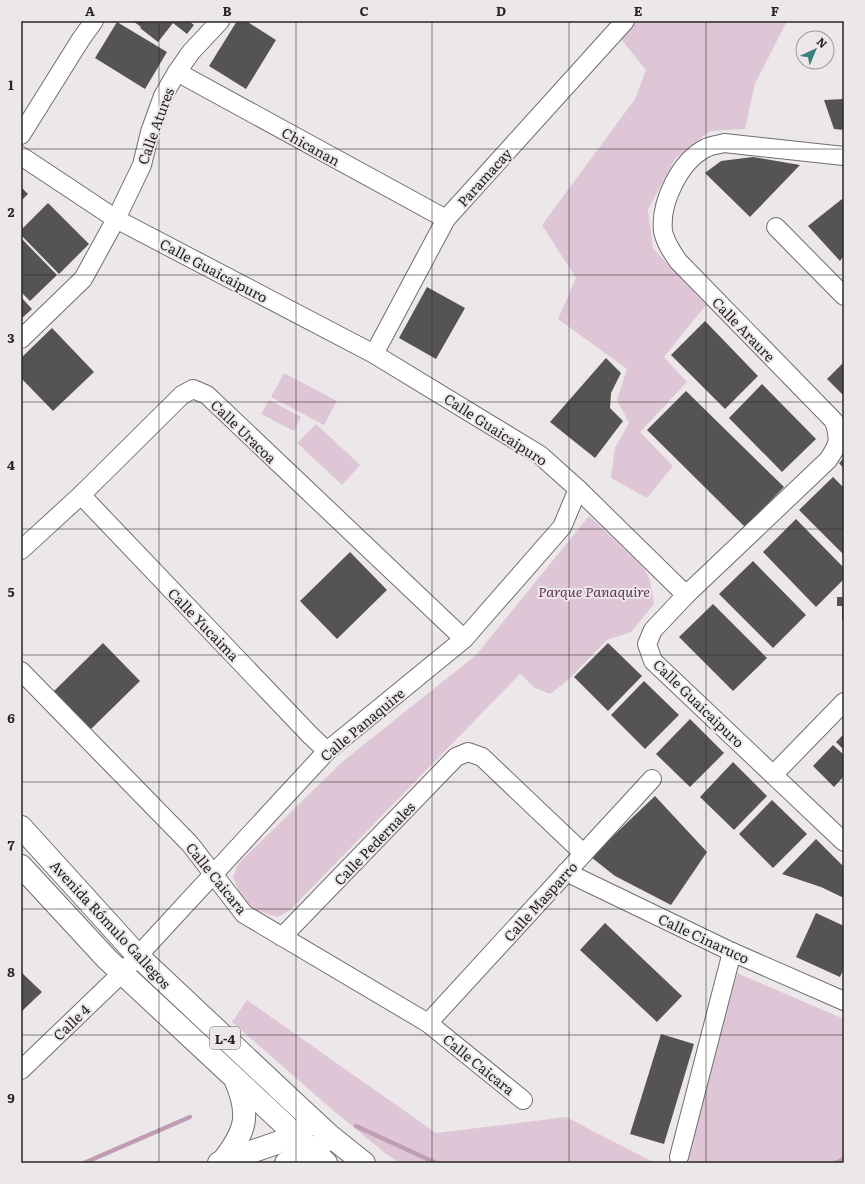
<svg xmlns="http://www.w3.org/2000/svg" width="865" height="1184" viewBox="0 0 865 1184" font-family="Literata,serif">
<rect width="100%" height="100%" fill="#ece8ea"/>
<!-- green -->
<g fill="#dfc6d6">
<path d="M 631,21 L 787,21 L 755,84 L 745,129 L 710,131 L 675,159 L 648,210 L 653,248 L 706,305 L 664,357 L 687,382 L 640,432 L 673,466 L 647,498 L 611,478 L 615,448 L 629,423 L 617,400 L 627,369 L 558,319 L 576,278 L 542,225 L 635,99 L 646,70 L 621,39 Z"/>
<path d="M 284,373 L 337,401 L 324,425 L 271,397 Z"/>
<path d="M 269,400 L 301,417 L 294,431 L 261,414 Z"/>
<path d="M 316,424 L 360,465 L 342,485 L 297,443 Z"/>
<path d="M 589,516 L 643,567 L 650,580 L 654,604 L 631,632 L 607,640 L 568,680 L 550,694 L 535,688 L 520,674 L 290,910 L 278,917 C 251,910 243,904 233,877 L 238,864 L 342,762 L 476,655 Z"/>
<path d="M 737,973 L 844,1019 L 844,1163 L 686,1163 Z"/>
<path d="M 247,1000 L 436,1133 L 566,1117 L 655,1163 L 400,1163 L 385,1153 L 335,1112 L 232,1022 Z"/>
</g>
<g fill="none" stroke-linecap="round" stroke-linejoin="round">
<!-- stream -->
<g stroke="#c19db5" stroke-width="4.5">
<path d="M 356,1126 L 436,1163"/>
<path d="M 84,1163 L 190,1117"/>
<path d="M 835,1163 L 844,1159"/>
</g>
</g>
<!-- building -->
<g fill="#565355">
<path d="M 133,21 L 189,21 L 194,25 L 187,34 L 173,23 L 158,42 L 140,28 L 141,27 Z"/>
<path d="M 237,21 L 246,21 L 276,40 L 246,89 L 209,66 Z"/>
<path d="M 117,22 L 167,52 L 145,89 L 95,58 Z"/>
<path d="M 844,99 L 844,130 L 834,129 L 824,100 Z"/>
<path d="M 753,157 L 800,165 L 750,217 L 705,173 L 721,161 Z"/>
<path d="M 21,187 L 28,194 L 21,201 Z"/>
<path d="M 842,199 L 844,201 L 844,255 L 840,261 L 808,226 Z"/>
<path d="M 48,203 L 89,244 L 59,274 L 21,235 L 21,230 Z"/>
<path d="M 21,238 L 57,275 L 30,301 L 21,292 Z"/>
<path d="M 427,287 L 465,308 L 436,359 L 399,338 Z"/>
<path d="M 21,297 L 32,309 L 21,319 Z"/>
<path d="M 705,321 L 758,376 L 725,409 L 671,355 Z"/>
<path d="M 52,328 L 94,372 L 53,411 L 21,378 L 21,358 Z"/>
<path d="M 606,358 L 621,373 L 611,393 L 610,408 L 623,421 L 595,458 L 550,422 Z"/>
<path d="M 844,362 L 844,396 L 827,379 Z"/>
<path d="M 762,384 L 816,439 L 782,472 L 729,418 Z"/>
<path d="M 686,391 L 784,487 L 745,527 L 647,430 Z"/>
<path d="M 844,458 L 844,469 L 839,463 Z"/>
<path d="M 833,477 L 844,488 L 844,555 L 799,510 Z"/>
<path d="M 796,519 L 844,568 L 844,579 L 816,607 L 763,552 Z"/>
<path d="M 350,552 L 387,590 L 337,639 L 300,601 Z"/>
<path d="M 753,561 L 806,615 L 773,648 L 719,594 Z"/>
<path d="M 837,597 L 844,597 L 844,620 L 842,620 L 842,606 L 837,606 Z"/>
<path d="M 713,604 L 767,658 L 733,691 L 679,637 Z"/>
<path d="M 103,643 L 140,681 L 90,730 L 53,692 Z"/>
<path d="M 608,643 L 642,676 L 608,711 L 574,677 Z"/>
<path d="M 644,681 L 679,715 L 645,749 L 611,715 Z"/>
<path d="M 690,719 L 724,753 L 690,787 L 656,754 Z"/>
<path d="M 844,734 L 844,750 L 836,742 Z"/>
<path d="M 833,745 L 844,755 L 844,776 L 834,787 L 813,766 Z"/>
<path d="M 733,762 L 767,796 L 734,830 L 700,797 Z"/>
<path d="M 655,796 L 707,852 L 671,905 L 615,876 L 591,857 Z"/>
<path d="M 772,800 L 807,834 L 773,868 L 739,834 Z"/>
<path d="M 816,839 L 844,867 L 844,898 L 821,887 L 782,874 Z"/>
<path d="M 816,913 L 844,926 L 844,968 L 840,977 L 796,957 Z"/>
<path d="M 605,923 L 682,996 L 657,1022 L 580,950 Z"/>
<path d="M 21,972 L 42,992 L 21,1012 Z"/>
<path d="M 661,1034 L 694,1044 L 664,1144 L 630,1134 Z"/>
</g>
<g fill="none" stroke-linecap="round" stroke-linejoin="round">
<defs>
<g id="minor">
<path d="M 177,72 L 446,219"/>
<path d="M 21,135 L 81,39 L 94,21"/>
<path d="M 21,156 L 116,219 L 374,354 L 540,455 L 578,489 L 686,595 L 653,630 L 647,644 L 653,661 L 844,842"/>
<path d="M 776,227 L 844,296"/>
<path d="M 21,339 L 83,279 L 116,219 L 142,165 L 150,132 L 163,96 L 177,72 L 191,52 L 220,21"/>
<path d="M 374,354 L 446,219 L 625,21"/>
<path d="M 81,495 L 311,736 L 327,751"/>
<path d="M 21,550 L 81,495 L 182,395 L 193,389 L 207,395 L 464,639"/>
<path d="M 686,595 L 828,460 C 839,444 840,440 834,421 L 678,261 C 672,252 665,242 663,231 C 660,202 680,161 706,148 C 711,145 718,145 724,143 L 844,156"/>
<path d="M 21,671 L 190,844 L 244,914 L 428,1023 L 523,1100"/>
<path d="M 773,775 L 844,702"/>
<path d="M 566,872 L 732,952 L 844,1001"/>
<path d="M 282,937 L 456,757 L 468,752 L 482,757 L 583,853"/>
<path d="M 428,1023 L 652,779"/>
<path d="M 21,1070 L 122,973 L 327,751 L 464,639 L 562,527 L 578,489"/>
<path d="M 679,1157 L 732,952"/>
</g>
<g id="secondary">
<path d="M 219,1163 L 297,1136 L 308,1124"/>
<path d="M 286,1163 L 314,1152 L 326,1139"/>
</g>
<g id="primary">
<path d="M 21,827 L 138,956 L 287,1096 L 329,1135 L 364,1163"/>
<path d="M 21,866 L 107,959 L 326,1163"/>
<path d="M 222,1162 C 246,1132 251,1115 235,1079"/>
</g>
</defs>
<!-- minor casing -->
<use href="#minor" stroke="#706d6f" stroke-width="20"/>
<!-- secondary casing -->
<use href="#secondary" stroke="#706d6f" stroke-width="24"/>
<!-- primary casing -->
<use href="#primary" stroke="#706d6f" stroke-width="24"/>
<!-- minor -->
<use href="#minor" stroke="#fff" stroke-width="18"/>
<!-- secondary -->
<use href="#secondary" stroke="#fff" stroke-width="22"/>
<!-- primary -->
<use href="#primary" stroke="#fff" stroke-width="22"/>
</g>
<!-- grid -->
<path fill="none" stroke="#252425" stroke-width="1" stroke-opacity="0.55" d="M 159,21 L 159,1163M 296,21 L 296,1163M 432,21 L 432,1163M 569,21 L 569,1163M 706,21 L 706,1163M 21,149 L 844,149M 21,275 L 844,275M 21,402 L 844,402M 21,529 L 844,529M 21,655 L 844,655M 21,782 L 844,782M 21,909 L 844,909M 21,1035 L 844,1035"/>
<g text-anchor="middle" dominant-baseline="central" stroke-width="4" stroke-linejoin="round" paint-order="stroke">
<!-- shield labels -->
<rect fill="#ece8ea" stroke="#615f60" stroke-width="1" x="210" y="1027" width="30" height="22" rx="3"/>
<g font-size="13" font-weight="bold" fill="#252425">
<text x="225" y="1038">L-4</text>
</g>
<!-- street labels -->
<g font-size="14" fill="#252425" stroke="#ece8ea">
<text transform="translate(155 126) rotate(-70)">Calle Atures</text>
<text transform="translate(311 146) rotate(29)">Chicanan</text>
<text transform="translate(484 177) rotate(-48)">Paramacay</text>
<text transform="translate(214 270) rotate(28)">Calle Guaicaipuro</text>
<text transform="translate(744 329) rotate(46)">Calle Araure</text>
<text transform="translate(496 429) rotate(33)">Calle Guaicaipuro</text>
<text transform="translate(244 431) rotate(44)">Calle Uracoa</text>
<text transform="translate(204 624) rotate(46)">Calle Yucaima</text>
<text transform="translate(699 703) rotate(44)">Calle Guaicaipuro</text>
<text transform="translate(362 724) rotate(-40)">Calle Panaquire</text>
<text transform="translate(374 843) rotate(-46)">Calle Pedernales</text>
<text transform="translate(217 878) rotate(51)">Calle Caicara</text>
<text transform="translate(540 901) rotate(-48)">Calle Masparro</text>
<text transform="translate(111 924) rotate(47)">Avenida Rómulo Gallegos</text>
<text transform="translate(704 938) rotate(25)">Calle Cinaruco</text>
<text transform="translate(71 1022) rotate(-44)">Calle 4</text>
<text transform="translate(479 1064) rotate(39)">Calle Caicara</text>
</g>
<!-- park labels -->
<g font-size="14" font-style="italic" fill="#663659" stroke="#ece8ea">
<text x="594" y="591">Parque Panaquire</text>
</g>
</g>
<!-- border -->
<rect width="865" height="1184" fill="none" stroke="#ece8ea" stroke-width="44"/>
<!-- north arrow -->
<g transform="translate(815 50) rotate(44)"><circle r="19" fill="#ece8ea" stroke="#9c9a9b"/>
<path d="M0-3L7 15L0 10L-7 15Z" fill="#3a817b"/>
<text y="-6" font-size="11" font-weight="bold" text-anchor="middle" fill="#252425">N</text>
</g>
<rect x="22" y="22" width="821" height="1140" fill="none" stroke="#252425" stroke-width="1.5"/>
<g font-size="13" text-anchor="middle" font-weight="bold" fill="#252425">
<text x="90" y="16">A</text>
<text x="227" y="16">B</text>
<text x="364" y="16">C</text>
<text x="501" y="16">D</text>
<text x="638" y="16">E</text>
<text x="775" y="16">F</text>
<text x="11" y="90">1</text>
<text x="11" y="217">2</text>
<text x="11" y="343">3</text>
<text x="11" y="470">4</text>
<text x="11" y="597">5</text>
<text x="11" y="723">6</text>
<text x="11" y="850">7</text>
<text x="11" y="977">8</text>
<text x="11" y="1103">9</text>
</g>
</svg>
